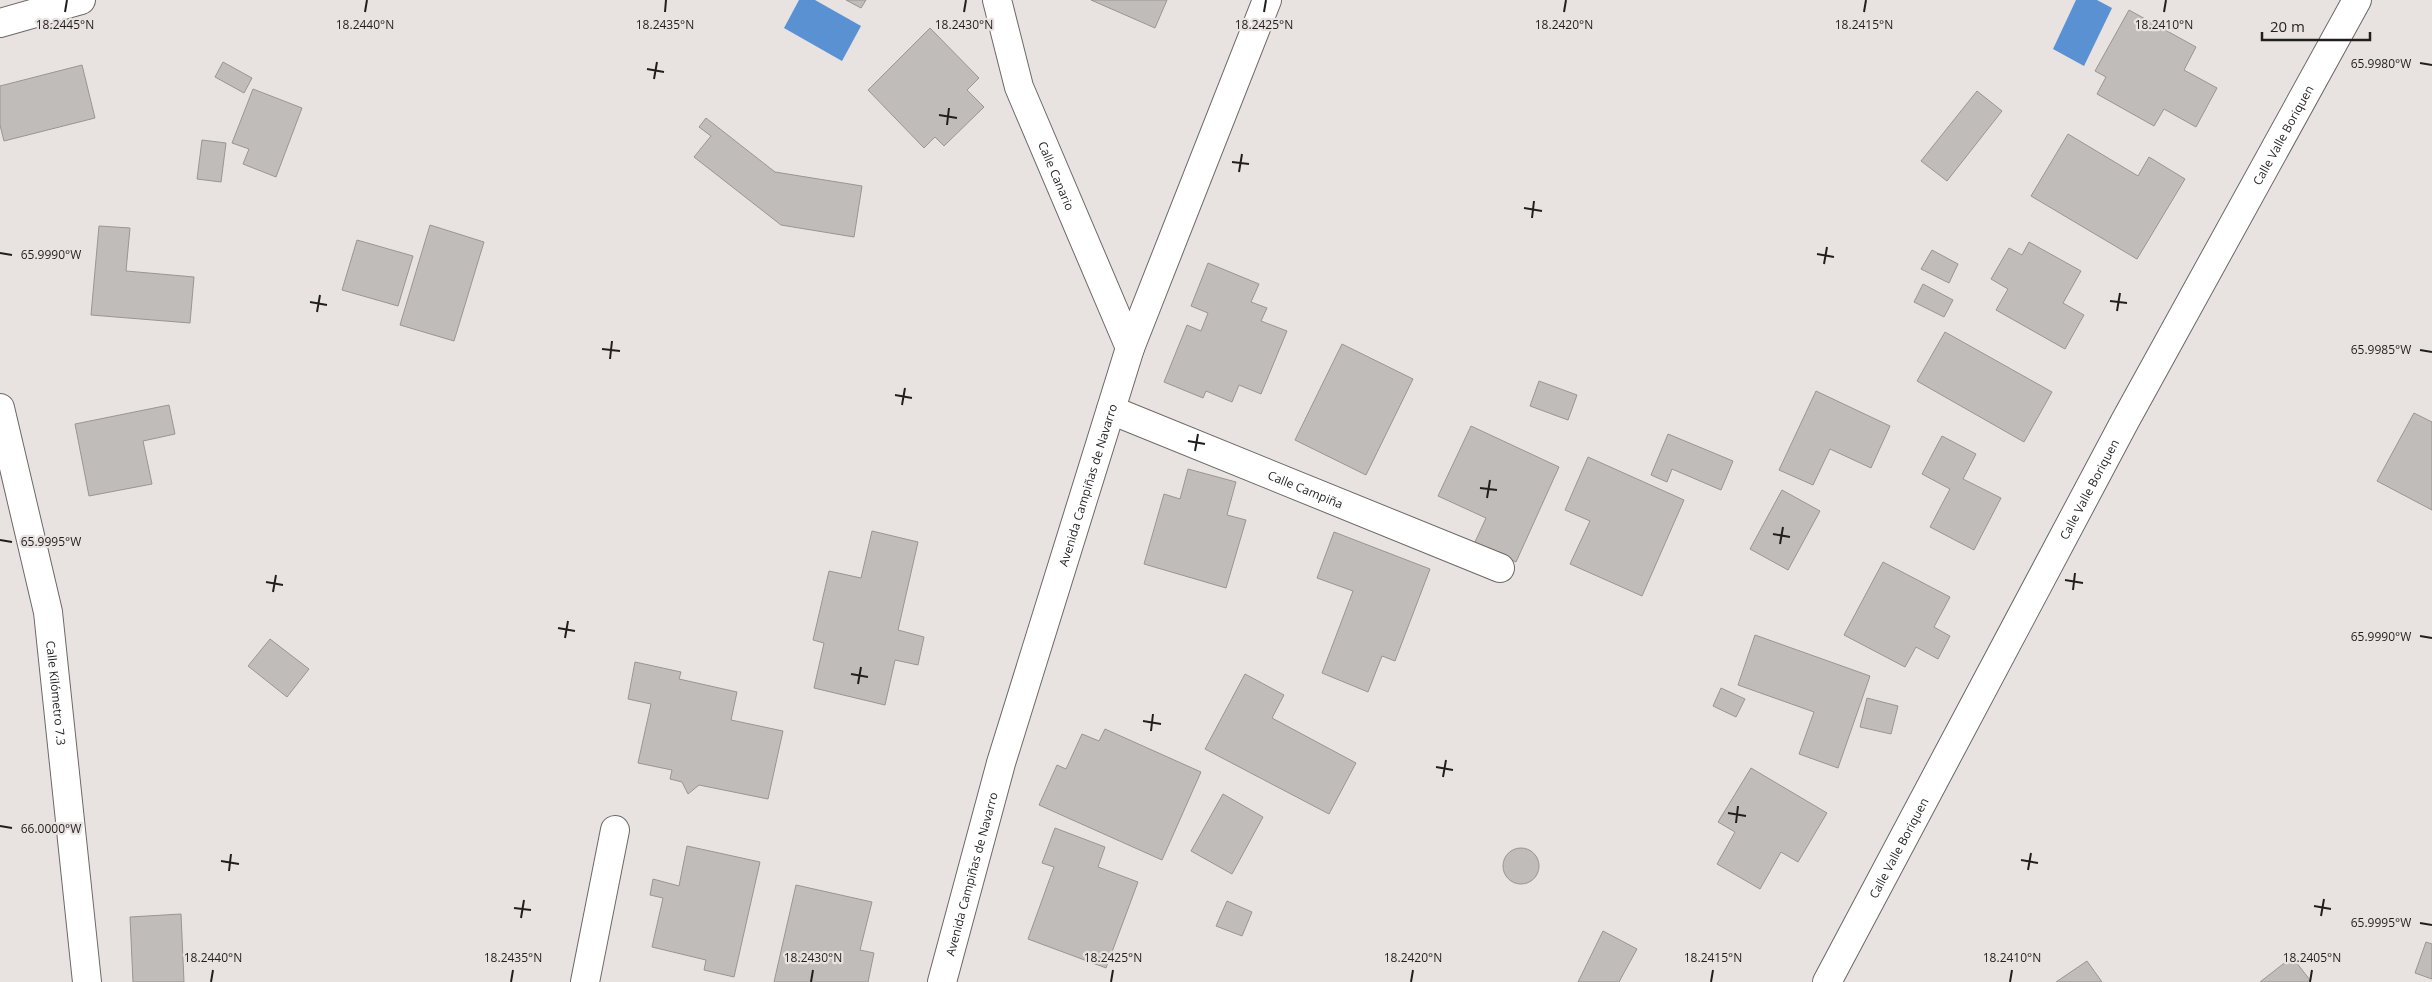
<svg xmlns="http://www.w3.org/2000/svg" width="2432" height="982" viewBox="0 0 2432 982" font-family="'Open Sans',sans-serif">
<rect width="100%" height="100%" fill="#e8e3e1"/>
<!-- water -->
<g fill="#5991d3">
<path d="M 799,0 L 815,0 L 861,26 L 842,61 L 784,28 Z"/>
<path d="M 2076,0 L 2097,0 L 2112,8 L 2084,66 L 2053,49 Z"/>
</g>
<!-- building -->
<g fill="#c0bcb9" stroke="#999592">
<path d="M 846,0 L 866,0 L 861,8 Z"/>
<path d="M 1091,0 L 1167,0 L 1155,28 Z"/>
<path d="M 2129,10 L 2196,47 L 2184,70 L 2217,88 L 2196,127 L 2164,109 L 2154,126 L 2097,94 L 2106,77 L 2095,71 Z"/>
<path d="M 930,28 L 979,78 L 967,90 L 984,107 L 944,146 L 935,137 L 924,148 L 868,90 Z"/>
<path d="M 223,62 L 252,78 L 244,93 L 215,77 Z"/>
<path d="M 82,65 L 95,118 L 4,141 L 0,125 L 0,86 Z"/>
<path d="M 253,89 L 302,108 L 276,177 L 243,164 L 249,149 L 232,143 Z"/>
<path d="M 1977,91 L 2002,111 L 1947,181 L 1921,161 Z"/>
<path d="M 706,118 L 775,172 L 862,186 L 854,237 L 781,225 L 694,157 L 711,136 L 699,127 Z"/>
<path d="M 2068,134 L 2138,176 L 2149,157 L 2185,179 L 2137,259 L 2031,196 Z"/>
<path d="M 202,140 L 226,143 L 221,182 L 197,179 Z"/>
<path d="M 430,225 L 484,242 L 454,341 L 400,325 Z"/>
<path d="M 99,226 L 130,228 L 126,271 L 194,277 L 190,323 L 91,315 Z"/>
<path d="M 357,240 L 413,256 L 398,306 L 342,290 Z"/>
<path d="M 2029,242 L 2081,271 L 2063,303 L 2084,315 L 2065,349 L 1996,310 L 2008,289 L 1991,279 L 2009,248 L 2022,255 Z"/>
<path d="M 1932,250 L 1958,264 L 1949,283 L 1921,269 Z"/>
<path d="M 1208,263 L 1259,284 L 1251,302 L 1267,308 L 1261,321 L 1287,331 L 1261,394 L 1239,385 L 1232,402 L 1206,391 L 1203,398 L 1164,382 L 1187,325 L 1201,331 L 1208,313 L 1191,306 Z"/>
<path d="M 1923,284 L 1953,300 L 1944,317 L 1914,302 Z"/>
<path d="M 1945,332 L 2052,392 L 2024,442 L 1917,381 Z"/>
<path d="M 1342,344 L 1413,379 L 1366,475 L 1295,440 Z"/>
<path d="M 1539,381 L 1577,395 L 1568,420 L 1530,406 Z"/>
<path d="M 1816,391 L 1890,426 L 1871,468 L 1830,449 L 1813,485 L 1779,470 Z"/>
<path d="M 169,405 L 175,434 L 143,441 L 152,484 L 89,496 L 75,424 Z"/>
<path d="M 2414,413 L 2432,422 L 2432,510 L 2377,481 Z"/>
<path d="M 1471,426 L 1559,467 L 1516,562 L 1475,542 L 1486,518 L 1438,496 Z"/>
<path d="M 1668,434 L 1733,461 L 1721,490 L 1672,469 L 1667,482 L 1651,475 Z"/>
<path d="M 1942,436 L 1976,454 L 1963,479 L 2001,498 L 1974,550 L 1930,527 L 1950,489 L 1922,474 Z"/>
<path d="M 1588,457 L 1684,500 L 1642,596 L 1570,564 L 1590,521 L 1565,510 Z"/>
<path d="M 1188,469 L 1236,482 L 1227,515 L 1246,520 L 1226,588 L 1144,564 L 1164,494 L 1180,499 Z"/>
<path d="M 1782,490 L 1820,511 L 1788,570 L 1750,549 Z"/>
<path d="M 872,531 L 918,542 L 898,630 L 924,637 L 918,665 L 895,660 L 885,705 L 814,688 L 824,643 L 813,640 L 829,571 L 861,578 Z"/>
<path d="M 1334,532 L 1430,569 L 1395,661 L 1382,656 L 1368,692 L 1322,673 L 1353,591 L 1317,578 Z"/>
<path d="M 1883,562 L 1950,597 L 1934,627 L 1950,636 L 1938,659 L 1916,647 L 1905,667 L 1844,635 Z"/>
<path d="M 1755,635 L 1870,676 L 1838,768 L 1799,754 L 1814,712 L 1738,685 Z"/>
<path d="M 270,639 L 309,669 L 287,697 L 248,666 Z"/>
<path d="M 635,662 L 681,672 L 679,679 L 737,692 L 731,720 L 783,731 L 768,799 L 699,785 L 688,794 L 682,782 L 670,779 L 672,770 L 638,763 L 651,704 L 628,699 Z"/>
<path d="M 1245,674 L 1284,695 L 1272,718 L 1356,763 L 1329,814 L 1205,749 Z"/>
<path d="M 1721,688 L 1745,699 L 1736,717 L 1713,706 Z"/>
<path d="M 1867,698 L 1898,706 L 1891,734 L 1860,727 Z"/>
<path d="M 1105,729 L 1201,772 L 1162,860 L 1039,805 L 1057,765 L 1066,769 L 1082,734 L 1099,741 Z"/>
<path d="M 1751,768 L 1827,813 L 1798,862 L 1781,852 L 1760,889 L 1717,864 L 1735,832 L 1718,822 Z"/>
<path d="M 1223,794 L 1263,817 L 1232,874 L 1191,851 Z"/>
<path d="M 1055,828 L 1105,847 L 1098,867 L 1138,882 L 1106,968 L 1028,939 L 1054,867 L 1042,863 Z"/>
<path d="M 687,846 L 760,862 L 734,977 L 704,970 L 706,960 L 652,947 L 663,898 L 650,895 L 653,879 L 679,886 Z"/>
<circle cx="1521" cy="866" r="18"/>
<path d="M 796,885 L 872,902 L 860,950 L 874,953 L 868,982 L 774,982 Z"/>
<path d="M 1227,901 L 1252,912 L 1242,936 L 1216,926 Z"/>
<path d="M 181,914 L 184,982 L 133,982 L 130,917 Z"/>
<path d="M 1603,931 L 1637,949 L 1619,982 L 1578,982 Z"/>
<path d="M 2426,942 L 2432,944 L 2432,979 L 2415,973 Z"/>
<path d="M 2292,957 L 2310,980 L 2307,982 L 2260,982 Z"/>
<path d="M 2087,961 L 2102,982 L 2056,982 Z"/>
</g>
<g fill="none" stroke-linecap="round" stroke-linejoin="round">
<defs>
<g id="street">
<path id="s1" d="M 997,0 L 1019,87 L 1130,348"/>
<path d="M 0,23 L 81,0"/>
<path id="s2" d="M 0,408 L 48,612 L 87,982"/>
<path id="s3" d="M 1111,410 L 1500,568"/>
<path d="M 585,982 L 615,830"/>
<path id="s4" d="M 942,982 L 1001,763 L 1130,348 L 1267,0"/>
<path id="s5" d="M 1827,982 L 2125,421 L 2357,0"/>
</g>
</defs>
<!-- street casing -->
<use href="#street" stroke="#6c6866" stroke-width="30"/>
<!-- street -->
<use href="#street" stroke="#fff" stroke-width="28"/>
</g>
<!-- ticks -->
<path fill="none" stroke="#211f1e" stroke-width="2" d="M 65,12 L 67,0M 365,12 L 367,0M 665,12 L 666,0M 964,12 L 966,0M 1264,12 L 1266,0M 1564,12 L 1566,0M 1864,12 L 1866,0M 2164,12 L 2166,0M 2420,63 L 2432,65M 647,69 L 664,72M 654,79 L 657,62M 939,115 L 957,118M 947,125 L 949,108M 1232,162 L 1249,164M 1239,172 L 1242,154M 1524,208 L 1542,211M 1532,218 L 1534,201M 0,253 L 12,255M 1817,254 L 1834,257M 1824,264 L 1827,247M 2110,301 L 2127,303M 310,302 L 327,305M 2117,311 L 2120,293M 317,312 L 320,295M 602,349 L 620,351M 2420,350 L 2432,352M 610,359 L 612,341M 895,395 L 912,398M 902,405 L 905,388M 1188,441 L 1205,444M 1195,451 L 1198,434M 1480,488 L 1497,490M 1487,498 L 1490,480M 1773,534 L 1790,537M 0,540 L 12,542M 1780,544 L 1783,527M 2065,580 L 2083,583M 266,582 L 283,585M 2073,590 L 2075,573M 273,592 L 276,575M 558,628 L 575,631M 2420,636 L 2432,638M 565,638 L 568,621M 851,674 L 868,677M 858,684 L 861,667M 1143,721 L 1161,724M 1151,731 L 1153,714M 1436,767 L 1453,770M 1443,777 L 1446,760M 1728,813 L 1746,816M 1736,823 L 1738,806M 0,826 L 12,828M 2021,860 L 2038,863M 221,861 L 239,864M 2028,870 L 2031,853M 229,871 L 231,854M 2314,906 L 2331,909M 514,908 L 531,910M 2321,916 L 2324,899M 521,918 L 524,900M 2420,923 L 2432,925M 211,982 L 213,970M 511,982 L 513,970M 811,982 L 813,970M 1111,982 L 1113,970M 1411,982 L 1413,970M 1711,982 L 1713,970M 2010,982 L 2012,970M 2310,982 L 2312,970"/>
<g text-anchor="middle" dominant-baseline="central" stroke-width="4.5" stroke-linejoin="round" paint-order="stroke">
<!-- street labels -->
<g font-size="12" fill="#211f1e" stroke="#e8e3e1">
<text stroke="none"><textPath href="#s5" startOffset="962">Calle Valle Boriquen</textPath></text>
<text stroke="none"><textPath href="#s1" startOffset="186">Calle Canario</textPath></text>
<text stroke="none"><textPath href="#s4" startOffset="518">Avenida Campiñas de Navarro</textPath></text>
<text stroke="none"><textPath href="#s3" startOffset="210">Calle Campiña</textPath></text>
<text stroke="none"><textPath href="#s5" startOffset="558">Calle Valle Boriquen</textPath></text>
<text stroke="none"><textPath href="#s2" startOffset="291">Calle Kilómetro 7.3</textPath></text>
<text stroke="none"><textPath href="#s5" startOffset="152">Calle Valle Boriquen</textPath></text>
<text stroke="none"><textPath href="#s4" startOffset="112">Avenida Campiñas de Navarro</textPath></text>
</g>
</g>
<g font-size="12" text-anchor="middle" fill="#211f1e" stroke="#e8e3e1" stroke-width="4.5" stroke-linejoin="round" paint-order="stroke">
<text x="65" y="29">18.2445°N</text>
<text x="365" y="29">18.2440°N</text>
<text x="665" y="29">18.2435°N</text>
<text x="964" y="29">18.2430°N</text>
<text x="1264" y="29">18.2425°N</text>
<text x="1564" y="29">18.2420°N</text>
<text x="1864" y="29">18.2415°N</text>
<text x="2164" y="29">18.2410°N</text>
<text x="2381" y="68">65.9980°W</text>
<text x="51" y="259">65.9990°W</text>
<text x="2381" y="354">65.9985°W</text>
<text x="51" y="546">65.9995°W</text>
<text x="2381" y="641">65.9990°W</text>
<text x="51" y="833">66.0000°W</text>
<text x="2381" y="927">65.9995°W</text>
<text x="213" y="962">18.2440°N</text>
<text x="513" y="962">18.2435°N</text>
<text x="813" y="962">18.2430°N</text>
<text x="1113" y="962">18.2425°N</text>
<text x="1413" y="962">18.2420°N</text>
<text x="1713" y="962">18.2415°N</text>
<text x="2012" y="962">18.2410°N</text>
<text x="2312" y="962">18.2405°N</text>
</g>
<!-- scale -->
<path d="M2262 32v8h108v-8" fill="none" stroke="#211f1e" stroke-width="2.5"/>
<text x="2270" y="32" font-size="15" fill="#211f1e" stroke="#e8e3e1" stroke-width="4" paint-order="stroke">20 m</text>
</svg>
